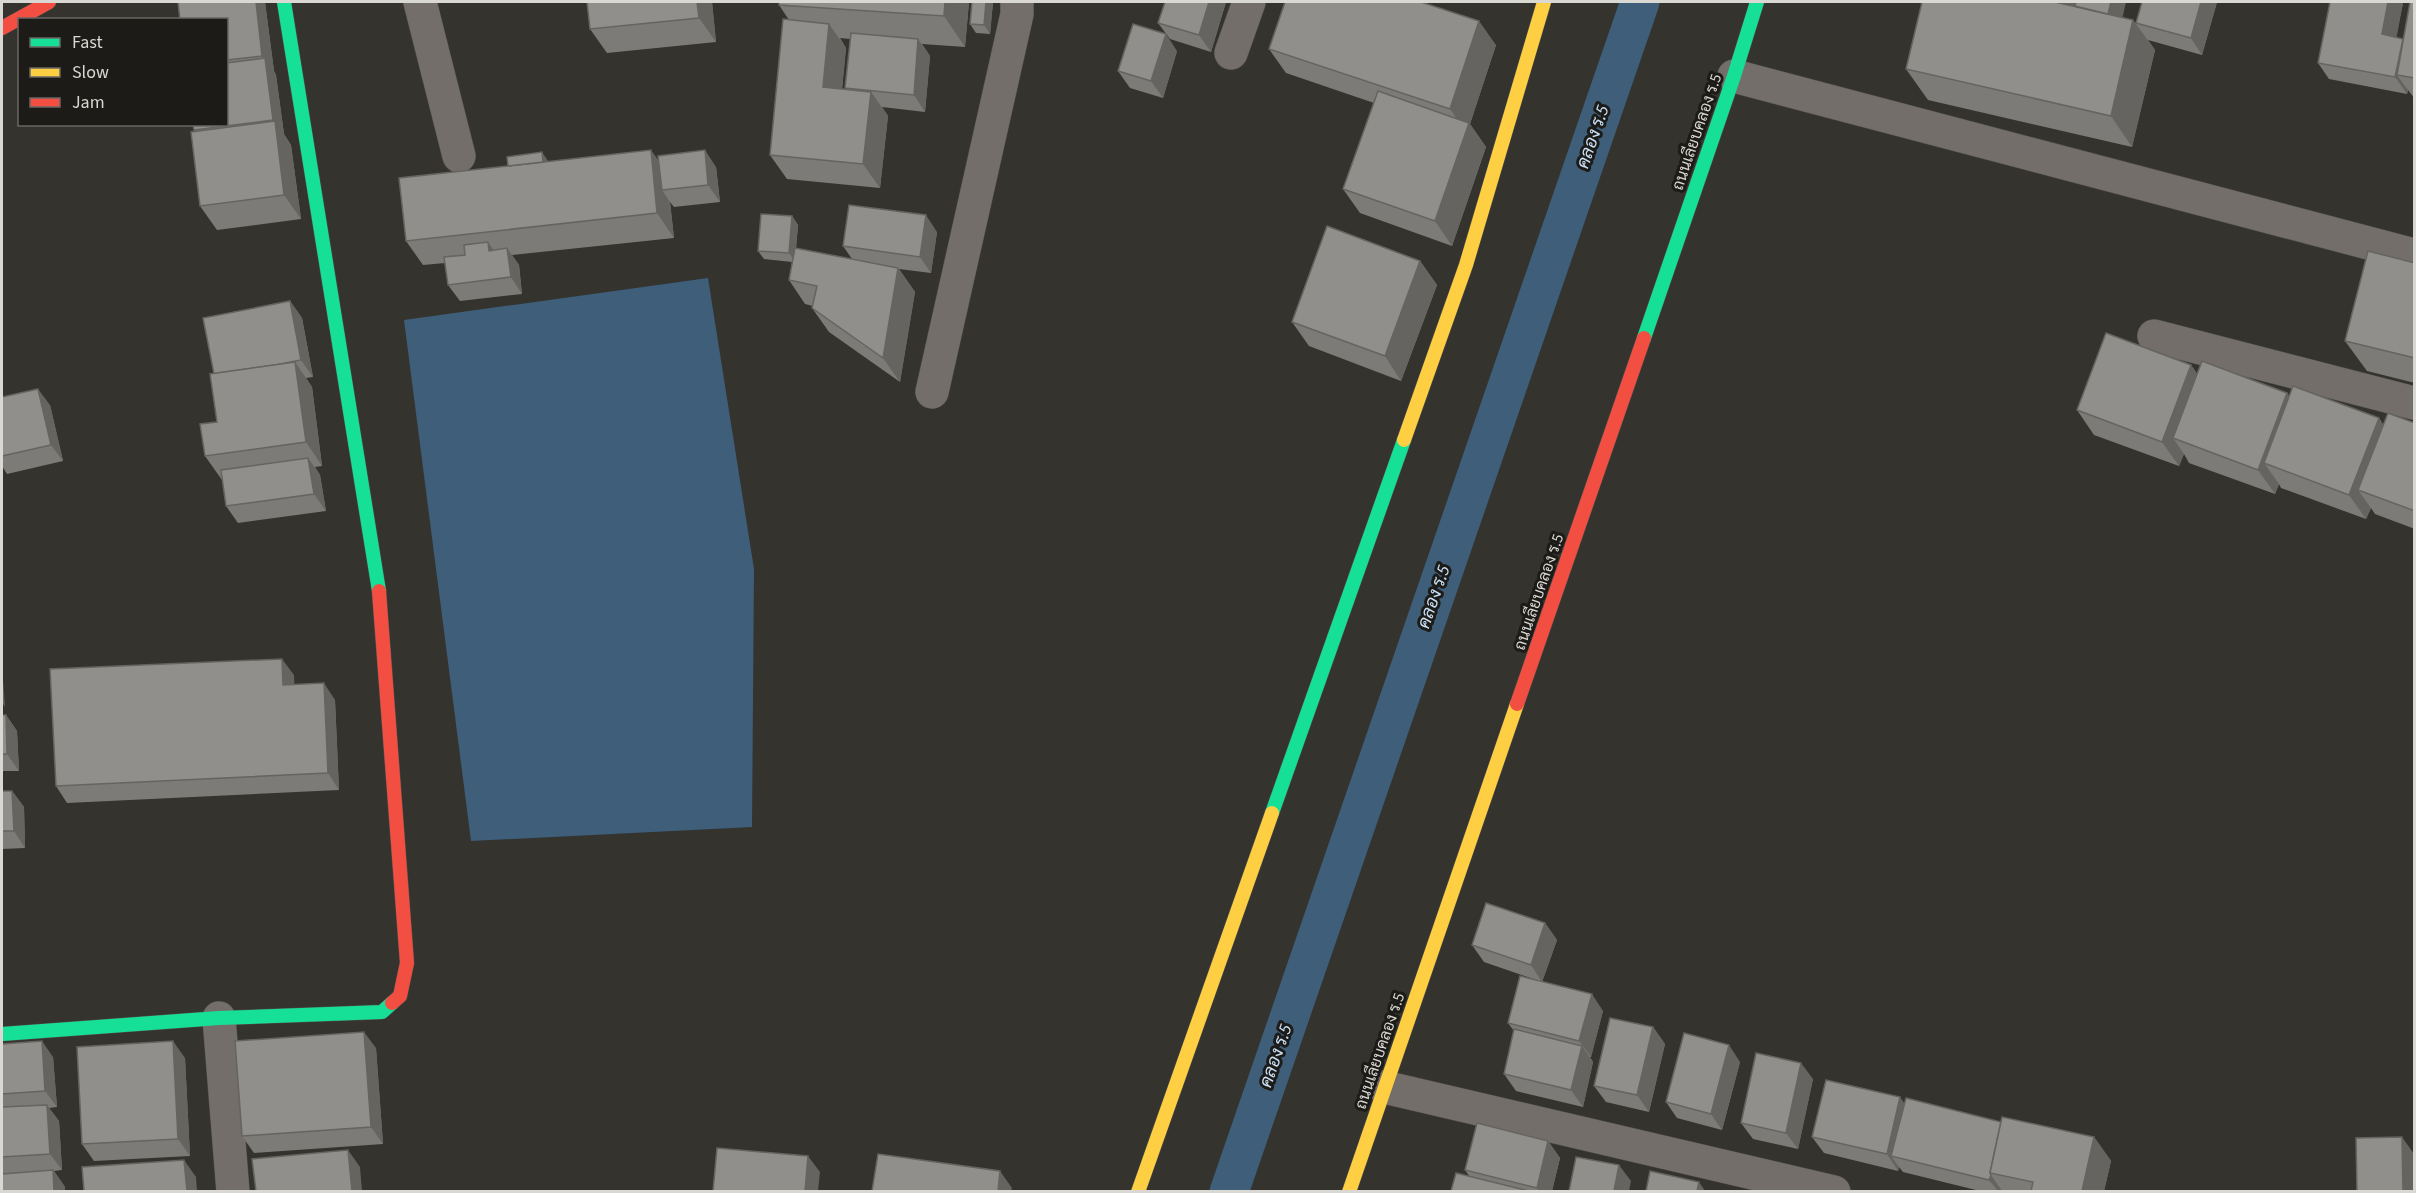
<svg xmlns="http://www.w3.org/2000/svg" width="2416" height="1193" viewBox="0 0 2416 1193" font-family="'Source Sans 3',Sarabun,sans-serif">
<rect width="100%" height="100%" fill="#34332e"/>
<!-- water -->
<path fill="#3e5e7a" d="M 708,278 L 754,569 L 752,827 L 471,841 L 404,320 Z"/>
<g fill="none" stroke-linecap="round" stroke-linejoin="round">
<!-- canal -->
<path stroke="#3e5e7a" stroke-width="39" d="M 1229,1192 L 1640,2"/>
<defs>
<g id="street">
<path d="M 420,2 L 459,156"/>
<path d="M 1231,53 L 1249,2"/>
<path d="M 1734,76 L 2414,255"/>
<path d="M 2154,336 L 2414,403"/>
<path d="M 932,392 L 1017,14 L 1017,2"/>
<path d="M 219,1018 L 233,1192"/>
<path d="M 1384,1087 L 1834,1192"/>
</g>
<g id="fast">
<path d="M 284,2 L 379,591"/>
<path d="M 1644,338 L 1734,76 L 1757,2"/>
<path d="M 1272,813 L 1404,440"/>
<path d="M 2,1034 L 219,1018 L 382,1012 L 392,1003"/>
</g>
<g id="slow">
<path d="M 1404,440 L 1466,265 L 1544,2"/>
<path d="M 1138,1192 L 1272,813"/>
<path d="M 1349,1192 L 1517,704"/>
</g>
<g id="jam">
<path d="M 2,28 L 49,2"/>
<path d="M 379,591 L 407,963 L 400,996 L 392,1003"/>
<path d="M 1517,704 L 1644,338"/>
</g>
</defs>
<!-- street casing -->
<use href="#street" stroke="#51504d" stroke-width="34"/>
<!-- fast casing -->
<use href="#fast" stroke="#51504d" stroke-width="15"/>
<!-- slow casing -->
<use href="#slow" stroke="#51504d" stroke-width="15"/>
<!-- jam casing -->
<use href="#jam" stroke="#51504d" stroke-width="15"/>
<!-- street -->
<use href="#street" stroke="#746e6a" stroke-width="33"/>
<!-- fast -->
<use href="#fast" stroke="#16e098" stroke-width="14"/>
<!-- slow -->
<use href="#slow" stroke="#ffcf43" stroke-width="14"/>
<!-- jam -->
<use href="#jam" stroke="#f24e42" stroke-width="14"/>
</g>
<!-- wall -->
<g fill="#7c7b78" fill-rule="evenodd">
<path d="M 178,2 L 265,2 L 274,71 L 276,75 L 284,134 L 291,145 L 301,219 L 217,230 L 200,206 L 195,131 L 194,130 L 226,124 L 226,20 Z"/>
<path d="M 712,2 L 716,42 L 607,53 L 590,29 Z"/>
<path d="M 969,2 L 965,47 L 922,44 L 930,56 L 925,112 L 882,107 L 888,116 L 880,188 L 787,179 L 770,155 L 789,20 L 779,5 ZM 840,38 L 850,39 L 846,89 L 842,89 L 846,48 Z"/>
<path d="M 972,2 L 993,2 L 990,34 L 976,33 L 970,24 Z"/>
<path d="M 1165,2 L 1226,2 L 1211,52 L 1170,39 L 1158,23 Z"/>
<path d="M 2217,2 L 2202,55 L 2148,40 L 2155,50 L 2132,147 L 1928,100 L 1906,69 L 2123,17 L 2136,23 Z"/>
<path d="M 2415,2 L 2415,99 L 2408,90 L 2407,94 L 2329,79 L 2318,63 L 2403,3 L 2396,37 L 2403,39 Z"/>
<path d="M 1496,45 L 1470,124 L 1486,147 L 1452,246 L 1360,213 L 1343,189 L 1374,103 L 1286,73 L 1269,49 Z"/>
<path d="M 1177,51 L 1163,98 L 1130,88 L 1118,71 Z"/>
<path d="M 548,161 L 658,161 L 716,167 L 720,202 L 674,207 L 670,202 L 674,238 L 512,255 L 519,265 L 522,294 L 460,301 L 448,285 L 445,263 L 423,265 L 406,241 L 508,166 Z"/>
<path d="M 792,216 L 798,225 L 796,248 L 852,259 L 843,246 L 937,232 L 931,273 L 899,269 L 915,292 L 900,382 L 829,332 L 812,308 L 813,306 L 805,304 L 789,280 L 792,262 L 764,259 L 758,251 Z"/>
<path d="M 1420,261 L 1437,285 L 1401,381 L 1309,346 L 1292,322 Z"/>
<path d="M 2415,263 L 2415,383 L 2367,371 L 2345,341 Z"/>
<path d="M 290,301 L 302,318 L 313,377 L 306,378 L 312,387 L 322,466 L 315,467 L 320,475 L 326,511 L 238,523 L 226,506 L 222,480 L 205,456 L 217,422 L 214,374 Z"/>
<path d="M 2191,365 L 2197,374 L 2287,393 L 2290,397 L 2379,418 L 2383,425 L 2415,423 L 2415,529 L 2375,514 L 2371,508 L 2366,519 L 2281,488 L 2279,484 L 2275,494 L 2189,463 L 2184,454 L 2179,466 L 2094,435 L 2077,410 Z"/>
<path d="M 2,397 L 50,405 L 63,461 L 7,474 L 2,466 Z"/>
<path d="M 294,675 L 294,684 L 335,700 L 339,790 L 67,803 L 56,786 Z"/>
<path d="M 2,715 L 6,715 L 17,731 L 19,771 L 2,771 Z"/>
<path d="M 2,791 L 12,791 L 24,807 L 25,848 L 2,849 Z"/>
<path d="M 1545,923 L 1557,940 L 1542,982 L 1484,962 L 1472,945 Z"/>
<path d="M 1603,1011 L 1591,1057 L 1590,1057 L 1593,1062 L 1583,1107 L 1516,1091 L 1504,1074 L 1514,1031 L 1508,1023 Z"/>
<path d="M 1653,1027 L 1665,1044 L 1649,1112 L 1606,1102 L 1594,1086 Z"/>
<path d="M 2,1044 L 53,1057 L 57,1107 L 49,1108 L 59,1121 L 62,1170 L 54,1171 L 65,1187 L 65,1191 L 2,1191 Z"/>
<path d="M 376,1048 L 383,1144 L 254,1153 L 242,1136 Z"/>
<path d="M 185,1058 L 190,1156 L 94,1161 L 82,1144 Z"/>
<path d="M 1740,1062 L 1722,1130 L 1677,1118 L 1666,1102 Z"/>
<path d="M 1813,1079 L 1798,1149 L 1753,1139 L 1741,1123 Z"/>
<path d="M 1904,1103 L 2001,1122 L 2094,1137 L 2111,1161 L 2104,1191 L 1980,1191 L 1903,1172 L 1899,1167 L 1898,1171 L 1824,1153 L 1812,1137 Z"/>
<path d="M 1548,1141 L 1560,1158 L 1552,1191 L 1451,1191 L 1470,1177 L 1465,1170 Z"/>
</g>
<!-- shaded-wall -->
<g fill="#656461">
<path d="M 256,2 L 265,2 L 274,71 L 276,75 L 284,134 L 291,145 L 301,219 L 284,195 L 275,123 L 273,120 L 265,60 L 262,56 Z"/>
<path d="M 697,2 L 712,2 L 716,42 L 699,18 Z"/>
<path d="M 945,2 L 969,2 L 965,47 L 944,16 Z"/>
<path d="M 986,2 L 993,2 L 990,34 L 984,25 Z"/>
<path d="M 1209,2 L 1226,2 L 1211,52 L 1199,35 Z"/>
<path d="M 2067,2 L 2083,2 L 2081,11 L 2067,4 Z"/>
<path d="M 2111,2 L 2126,2 L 2119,33 L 2107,17 Z"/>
<path d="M 2201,2 L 2217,2 L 2202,55 L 2191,38 Z"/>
<path d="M 2388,2 L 2401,2 L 2403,3 L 2394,51 L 2382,34 Z"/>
<path d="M 2133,20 L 2155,50 L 2132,147 L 2111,116 Z"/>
<path d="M 1479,21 L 1496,45 L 1470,124 L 1486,147 L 1452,246 L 1435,221 L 1466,132 L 1450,109 Z"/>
<path d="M 829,24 L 846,48 L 840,111 L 823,87 Z"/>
<path d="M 1166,34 L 1177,51 L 1163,98 L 1151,81 Z"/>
<path d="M 918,39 L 930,56 L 925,112 L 914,95 Z"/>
<path d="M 2403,39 L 2397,75 L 2408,90 L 2407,94 L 2395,77 Z"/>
<path d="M 871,92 L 888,116 L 880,188 L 863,164 Z"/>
<path d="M 651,150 L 668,174 L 662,190 L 670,202 L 674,238 L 657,213 Z"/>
<path d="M 705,150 L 716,167 L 720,202 L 708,185 Z"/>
<path d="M 542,152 L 548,161 L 551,187 L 545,178 Z"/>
<path d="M 926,215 L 937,232 L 931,273 L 920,257 Z"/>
<path d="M 792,216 L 798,225 L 795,262 L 789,253 Z"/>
<path d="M 488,242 L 500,259 L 489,251 Z"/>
<path d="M 507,248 L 519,265 L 522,294 L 511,277 Z"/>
<path d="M 1420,261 L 1437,285 L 1401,381 L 1385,356 Z"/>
<path d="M 898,268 L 915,292 L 900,382 L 883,358 Z"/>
<path d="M 290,301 L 302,318 L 313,377 L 301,360 Z"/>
<path d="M 295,362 L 312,387 L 322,466 L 306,442 Z"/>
<path d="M 2191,365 L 2208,389 L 2173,438 L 2184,454 L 2179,466 L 2162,442 Z"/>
<path d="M 38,389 L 50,405 L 63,461 L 51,445 Z"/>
<path d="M 2287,393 L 2304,417 L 2264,463 L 2279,484 L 2275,494 L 2258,470 Z"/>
<path d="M 2379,418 L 2395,442 L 2358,490 L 2371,508 L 2366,519 L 2349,495 Z"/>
<path d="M 308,458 L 320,475 L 326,511 L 314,494 Z"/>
<path d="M 282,659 L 294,675 L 295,702 L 283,685 Z"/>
<path d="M 2,666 L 5,707 L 2,702 Z"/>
<path d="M 324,683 L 335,700 L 339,790 L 328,773 Z"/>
<path d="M 6,715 L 17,731 L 19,771 L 7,754 Z"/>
<path d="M 12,791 L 24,807 L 25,848 L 14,831 Z"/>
<path d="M 1545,923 L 1557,940 L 1542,982 L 1531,965 Z"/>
<path d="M 1592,994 L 1603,1011 L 1591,1057 L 1579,1041 Z"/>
<path d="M 1653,1027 L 1665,1044 L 1649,1112 L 1637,1095 Z"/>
<path d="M 364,1032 L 376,1048 L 383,1144 L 371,1127 Z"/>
<path d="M 42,1041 L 53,1057 L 57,1107 L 45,1091 Z"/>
<path d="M 173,1041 L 185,1058 L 190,1156 L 178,1139 Z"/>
<path d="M 1729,1045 L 1740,1062 L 1722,1130 L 1711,1114 Z"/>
<path d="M 1582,1046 L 1593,1062 L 1583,1107 L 1571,1090 Z"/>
<path d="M 1801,1063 L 1813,1079 L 1798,1149 L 1786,1133 Z"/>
<path d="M 1900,1097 L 1912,1114 L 1891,1156 L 1899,1167 L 1898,1171 L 1887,1154 Z"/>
<path d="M 47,1105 L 59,1121 L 62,1170 L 50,1154 Z"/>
<path d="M 2094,1137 L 2111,1161 L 2104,1191 L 2082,1191 Z"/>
<path d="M 2402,1137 L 2414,1154 L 2414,1191 L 2403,1191 Z"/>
<path d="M 1548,1141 L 1560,1158 L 1552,1191 L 1539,1191 L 1537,1188 Z"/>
<path d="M 348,1150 L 360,1167 L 362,1191 L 352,1191 Z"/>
<path d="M 808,1156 L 820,1172 L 818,1191 L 805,1191 Z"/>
<path d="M 184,1160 L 196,1177 L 197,1191 L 187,1191 Z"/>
<path d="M 1619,1165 L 1631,1181 L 1629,1191 L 1614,1191 Z"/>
<path d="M 53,1170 L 65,1187 L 65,1191 L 54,1191 Z"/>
<path d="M 1000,1171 L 1012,1188 L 1011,1191 L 998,1191 Z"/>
<path d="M 1991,1175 L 2002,1191 L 1998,1191 L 1989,1180 Z"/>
<path d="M 1699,1182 L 1705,1191 L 1697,1191 Z"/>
</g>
<!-- building -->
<g fill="#908f8b" stroke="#656461" stroke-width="1.5">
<path d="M 178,2 L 256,2 L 262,56 L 226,60 L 226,20 L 180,20 Z"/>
<path d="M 587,2 L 697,2 L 699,18 L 590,29 Z"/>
<path d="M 779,2 L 945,2 L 944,16 L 779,5 Z"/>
<path d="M 972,2 L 986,2 L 984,25 L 970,24 Z"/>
<path d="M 1165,2 L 1209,2 L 1199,35 L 1158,23 Z"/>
<path d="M 1285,2 L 1421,2 L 1479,21 L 1450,109 L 1269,49 Z"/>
<path d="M 1922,2 L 2055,2 L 2133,20 L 2111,116 L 1906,69 Z"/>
<path d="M 2056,2 L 2067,2 L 2067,4 Z"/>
<path d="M 2076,2 L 2111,2 L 2108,14 L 2075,6 Z"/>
<path d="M 2142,2 L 2201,2 L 2191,38 L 2136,23 Z"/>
<path d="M 2330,2 L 2388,2 L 2382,34 L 2403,39 L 2395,77 L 2318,63 Z"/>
<path d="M 2410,2 L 2415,2 L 2415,78 L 2397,75 Z"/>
<path d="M 783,19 L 829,24 L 823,87 L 871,92 L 863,164 L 770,155 Z"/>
<path d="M 1133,24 L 1166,34 L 1151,81 L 1118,71 Z"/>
<path d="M 851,33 L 918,39 L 914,95 L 845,88 Z"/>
<path d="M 265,58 L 273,120 L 194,130 L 193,124 L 226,124 L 226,63 Z"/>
<path d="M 1378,91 L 1469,123 L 1435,221 L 1343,189 Z"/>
<path d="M 275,121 L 284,195 L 200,206 L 191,132 Z"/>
<path d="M 651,150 L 657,213 L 406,241 L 399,178 Z"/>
<path d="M 705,150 L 708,185 L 662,190 L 658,156 Z"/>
<path d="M 542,152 L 543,162 L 508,166 L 507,157 Z"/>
<path d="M 849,205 L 926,215 L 920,257 L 843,246 Z"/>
<path d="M 761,214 L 792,216 L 789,253 L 758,251 Z"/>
<path d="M 1327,226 L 1420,261 L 1385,356 L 1292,322 Z"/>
<path d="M 488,242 L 489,251 L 507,248 L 511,277 L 448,285 L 444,257 L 465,255 L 464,245 Z"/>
<path d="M 795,248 L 898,268 L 883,358 L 812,308 L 817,286 L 789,280 Z"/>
<path d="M 2368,251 L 2415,263 L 2415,358 L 2345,341 Z"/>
<path d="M 290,301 L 301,360 L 275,365 L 214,374 L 203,318 Z"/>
<path d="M 2106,333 L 2191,365 L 2162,442 L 2077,410 Z"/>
<path d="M 2202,361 L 2287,393 L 2258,470 L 2173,438 Z"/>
<path d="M 295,362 L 306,442 L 205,456 L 200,424 L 217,422 L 210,374 Z"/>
<path d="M 2293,386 L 2379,418 L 2349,495 L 2264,463 Z"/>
<path d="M 38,389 L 51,445 L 2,456 L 2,397 Z"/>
<path d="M 2388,413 L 2415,423 L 2415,511 L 2358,490 Z"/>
<path d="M 308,458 L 314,494 L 226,506 L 221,470 Z"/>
<path d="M 282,659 L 283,685 L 324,683 L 328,773 L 56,786 L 50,669 Z"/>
<path d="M 2,715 L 6,715 L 7,754 L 2,754 Z"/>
<path d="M 2,791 L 12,791 L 14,831 L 2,831 Z"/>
<path d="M 1486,903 L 1545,923 L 1531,965 L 1472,945 Z"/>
<path d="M 1520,976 L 1592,994 L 1579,1041 L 1508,1023 Z"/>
<path d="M 1610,1018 L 1653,1027 L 1637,1095 L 1594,1086 Z"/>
<path d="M 1514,1029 L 1582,1046 L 1571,1090 L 1504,1074 Z"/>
<path d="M 364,1032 L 371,1127 L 242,1136 L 235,1041 Z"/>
<path d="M 1684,1033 L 1729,1045 L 1711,1114 L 1666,1102 Z"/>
<path d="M 42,1041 L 45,1091 L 2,1094 L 2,1044 Z"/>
<path d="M 173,1041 L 178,1139 L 82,1144 L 77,1047 Z"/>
<path d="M 1756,1053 L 1801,1063 L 1786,1133 L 1741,1123 Z"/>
<path d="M 1826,1080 L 1900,1097 L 1887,1154 L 1812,1137 Z"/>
<path d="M 1906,1098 L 2001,1122 L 1990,1173 L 1991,1175 L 1989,1180 L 1891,1156 Z"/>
<path d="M 47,1105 L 50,1154 L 2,1157 L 2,1107 Z"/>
<path d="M 2002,1117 L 2094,1137 L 2082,1191 L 2031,1191 L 2033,1182 L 1990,1173 Z"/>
<path d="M 1477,1123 L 1548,1141 L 1537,1188 L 1465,1170 Z"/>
<path d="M 2402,1137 L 2403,1191 L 2357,1191 L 2356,1138 Z"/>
<path d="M 717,1148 L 808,1156 L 805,1191 L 713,1191 Z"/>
<path d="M 348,1150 L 352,1191 L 256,1191 L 252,1159 Z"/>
<path d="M 878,1154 L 1000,1171 L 998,1191 L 872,1191 Z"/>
<path d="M 1576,1157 L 1619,1165 L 1614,1191 L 1569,1191 Z"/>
<path d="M 184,1160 L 187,1191 L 84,1191 L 82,1167 Z"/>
<path d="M 53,1170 L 54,1191 L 2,1191 L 2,1174 Z"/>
<path d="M 1650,1171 L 1699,1182 L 1697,1191 L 1646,1191 Z"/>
<path d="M 1456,1173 L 1525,1190 L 1524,1191 L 1451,1191 Z"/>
</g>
<g text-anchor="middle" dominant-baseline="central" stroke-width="6" stroke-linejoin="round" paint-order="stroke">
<!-- street labels -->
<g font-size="16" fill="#dad8d3" stroke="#1d1b18">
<text transform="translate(1697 132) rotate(-71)">ถนนเลียบคลอง ร.5</text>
<text transform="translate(1539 592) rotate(-71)">ถนนเลียบคลอง ร.5</text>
<text transform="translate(1380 1051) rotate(-71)">ถนนเลียบคลอง ร.5</text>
</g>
<!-- water labels -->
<g font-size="18" font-style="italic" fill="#c9e0f6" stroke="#1d1b18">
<text transform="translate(1593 137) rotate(-71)">คลอง ร.5</text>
<text transform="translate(1434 597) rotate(-71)">คลอง ร.5</text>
<text transform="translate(1276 1056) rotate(-71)">คลอง ร.5</text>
</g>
</g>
<!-- border -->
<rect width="2416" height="1193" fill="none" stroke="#dad8d3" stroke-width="6"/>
<!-- legend -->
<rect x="18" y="18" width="210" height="108" fill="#1d1b18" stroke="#696763" stroke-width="1.5"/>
<rect x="30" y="38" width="30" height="9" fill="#16e098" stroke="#696763" stroke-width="1.5"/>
<text x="72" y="48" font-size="18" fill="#dad8d3">Fast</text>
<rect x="30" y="68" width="30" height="9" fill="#ffcf43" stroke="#696763" stroke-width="1.5"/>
<text x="72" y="78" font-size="18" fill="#dad8d3">Slow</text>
<rect x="30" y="98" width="30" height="9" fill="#f24e42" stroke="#696763" stroke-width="1.5"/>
<text x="72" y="108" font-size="18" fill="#dad8d3">Jam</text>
</svg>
